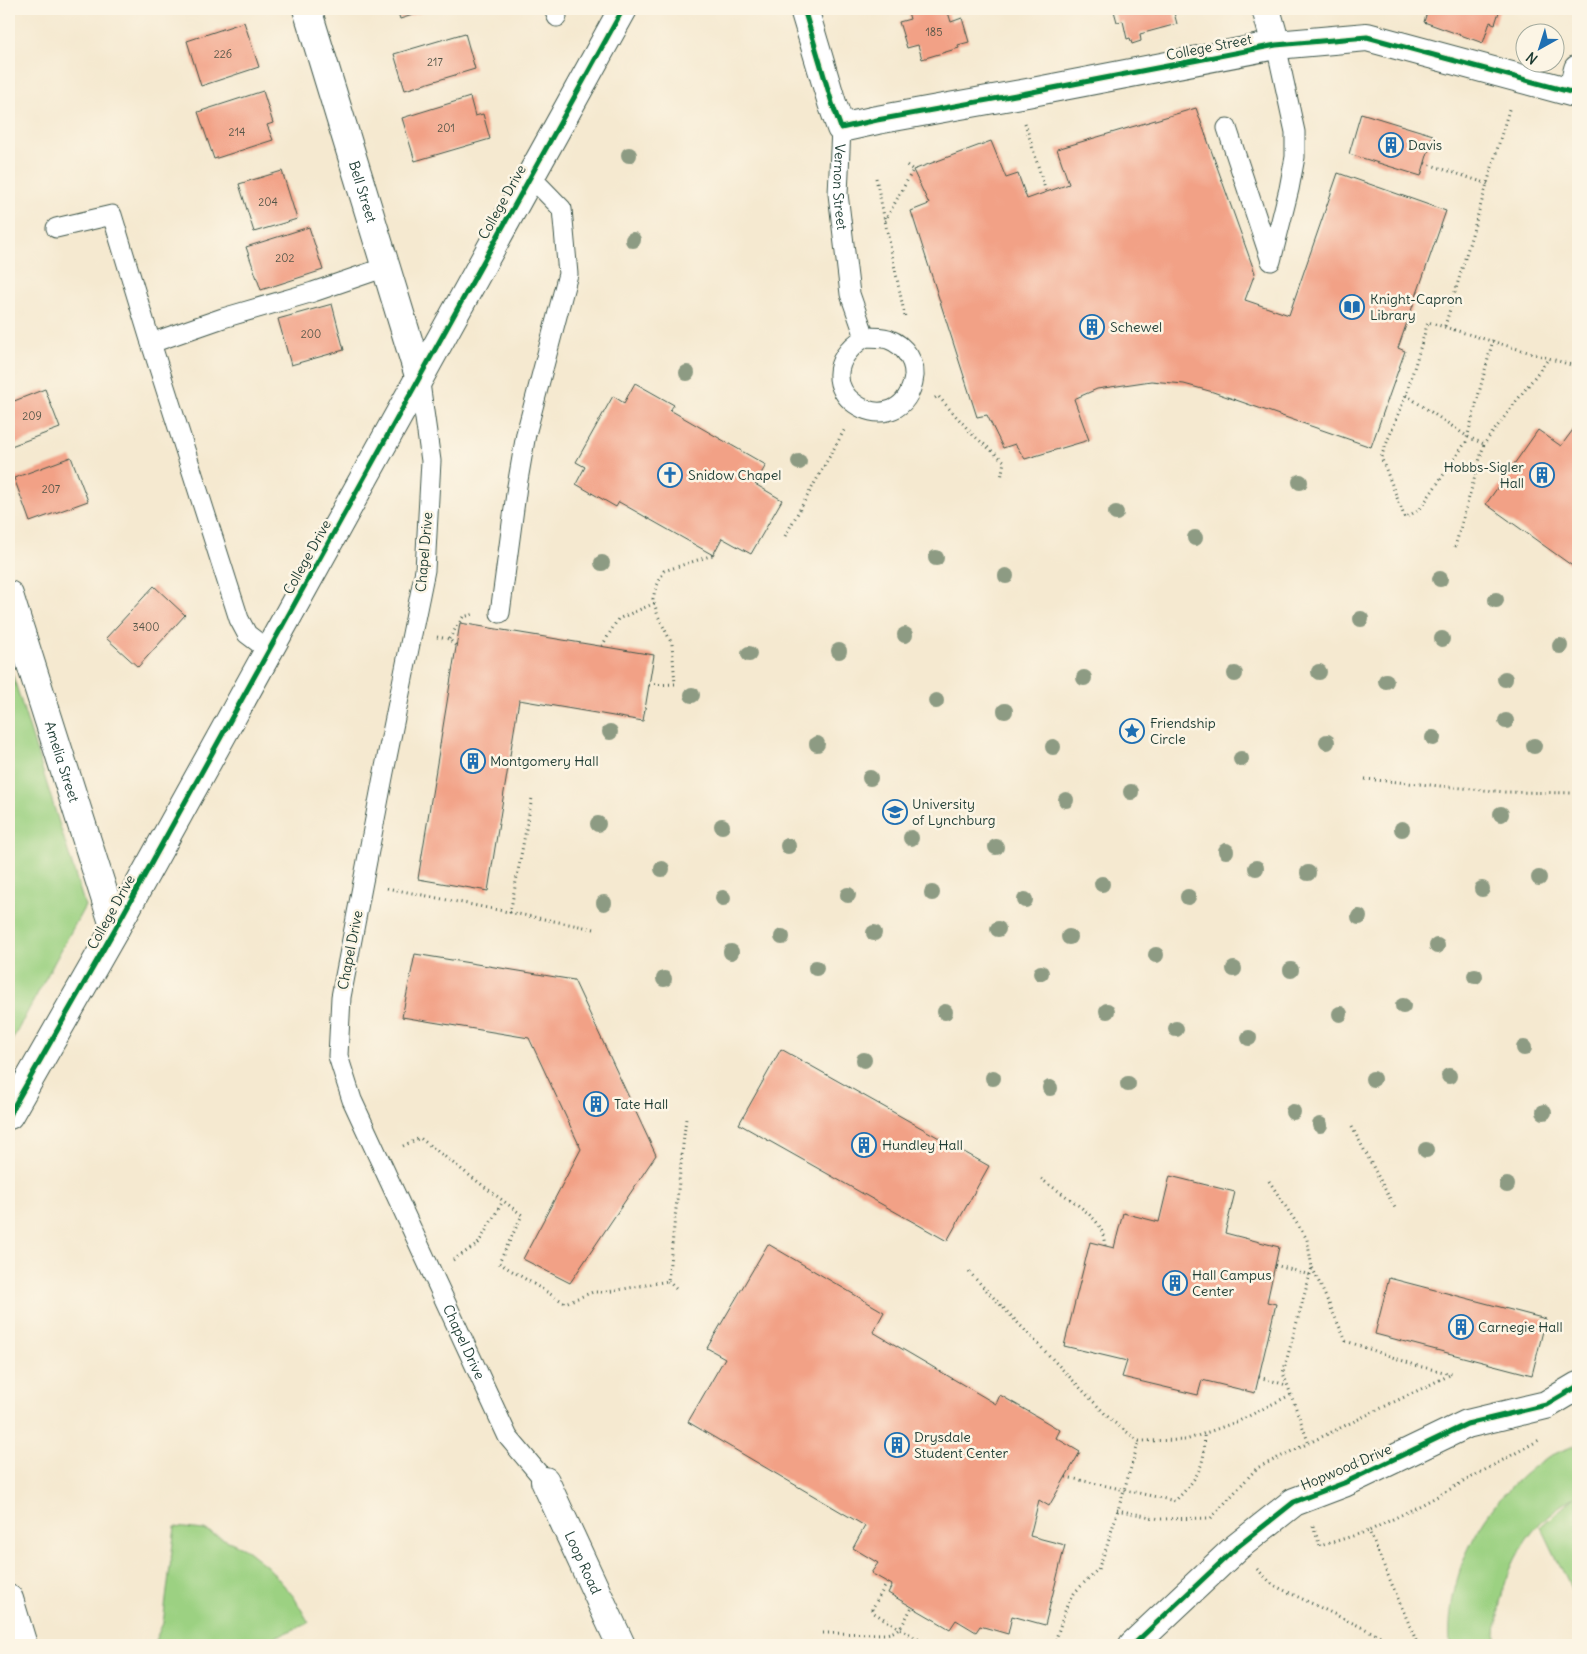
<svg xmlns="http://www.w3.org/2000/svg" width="1587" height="1654" viewBox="0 0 1587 1654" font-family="Delius,sans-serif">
<rect width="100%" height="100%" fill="#fcf5e5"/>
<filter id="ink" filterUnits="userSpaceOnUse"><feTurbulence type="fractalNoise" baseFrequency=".02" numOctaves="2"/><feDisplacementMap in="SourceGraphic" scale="10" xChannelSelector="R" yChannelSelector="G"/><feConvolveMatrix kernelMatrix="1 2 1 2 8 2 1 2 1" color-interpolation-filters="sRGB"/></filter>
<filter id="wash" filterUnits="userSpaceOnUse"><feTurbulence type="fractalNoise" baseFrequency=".0096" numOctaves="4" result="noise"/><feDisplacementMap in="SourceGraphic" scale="20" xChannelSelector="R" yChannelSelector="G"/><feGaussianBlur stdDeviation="1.12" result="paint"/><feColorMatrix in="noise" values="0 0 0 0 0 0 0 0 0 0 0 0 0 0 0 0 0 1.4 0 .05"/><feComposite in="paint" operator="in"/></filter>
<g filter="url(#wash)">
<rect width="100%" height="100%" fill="#f5e9d0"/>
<!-- green -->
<g fill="#9cd182" stroke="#5e875b">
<path d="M 9,663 L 85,906 L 9,1046 Z"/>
<path d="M 1578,1444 L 1578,1603 L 1541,1526 L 1575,1497 C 1521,1524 1495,1588 1496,1645 L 1450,1645 C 1446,1574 1481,1506 1537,1464 C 1549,1455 1565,1450 1578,1444 Z"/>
<path d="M 175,1527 L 204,1530 L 244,1548 L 268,1567 L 294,1597 L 309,1623 L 256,1645 L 153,1645 L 163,1623 Z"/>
</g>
<g id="blocks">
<!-- building -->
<g fill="#f2a186">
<path d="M 397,9 L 432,9 L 400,19 Z"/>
<path d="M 907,9 L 947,9 L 951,22 L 962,18 L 969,42 L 958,45 L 959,48 L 922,59 L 918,45 L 907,48 L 899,22 L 910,19 Z"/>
<path d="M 1119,9 L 1173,9 L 1177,24 L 1140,34 L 1141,41 L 1132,44 L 1130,38 L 1127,39 L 1123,21 L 1117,22 L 1114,11 Z"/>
<path d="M 1428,9 L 1500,9 L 1495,24 L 1490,22 L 1483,43 L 1424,22 Z"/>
<path d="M 244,22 L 259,67 L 201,86 L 187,41 Z"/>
<path d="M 465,33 L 475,69 L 405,90 L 394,54 Z"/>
<path d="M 263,91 L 273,123 L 267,125 L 273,140 L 214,159 L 198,112 Z"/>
<path d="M 470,97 L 475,116 L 483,114 L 490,139 L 415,161 L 402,118 Z"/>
<path d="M 1196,108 L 1255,273 L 1245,300 L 1289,315 L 1338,173 L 1446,211 L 1398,348 L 1405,351 L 1371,447 L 1213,392 L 1184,384 L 1151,381 L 1097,389 L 1074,399 L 1089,440 L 1025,459 L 1015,444 L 1003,448 L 987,415 L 977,417 L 911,211 L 929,204 L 913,170 L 991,141 L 1006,178 L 1018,174 L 1027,199 L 1069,184 L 1057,149 Z"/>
<path d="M 1361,113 L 1433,135 L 1421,176 L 1349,154 Z"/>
<path d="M 282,171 L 297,219 L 254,232 L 239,184 Z"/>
<path d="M 309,227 L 323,270 L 261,290 L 246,247 Z"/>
<path d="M 332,304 L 344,350 L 291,365 L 278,319 Z"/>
<path d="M 635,383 L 674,405 L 670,410 L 766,465 L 755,484 L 782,500 L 751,554 L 722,538 L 713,555 L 619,502 L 616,507 L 576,484 L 585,467 L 576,462 L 613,396 L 624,403 Z"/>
<path d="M 45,389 L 60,428 L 11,446 L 9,440 L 9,403 Z"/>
<path d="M 1578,423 L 1578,570 L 1486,504 L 1538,430 L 1561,446 Z"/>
<path d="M 71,457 L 88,501 L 30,522 L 14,478 Z"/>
<path d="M 154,586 L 185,615 L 138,667 L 106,638 Z"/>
<path d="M 460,623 L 654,655 L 643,721 L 519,700 L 488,891 L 418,879 Z"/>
<path d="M 415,954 L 574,980 L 656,1155 L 570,1283 L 523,1259 L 581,1149 L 529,1038 L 402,1017 Z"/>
<path d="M 781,1049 L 989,1166 L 947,1241 L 739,1124 Z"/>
<path d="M 1170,1176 L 1235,1192 L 1225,1233 L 1279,1247 L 1267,1302 L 1276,1304 L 1255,1393 L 1202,1380 L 1198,1395 L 1122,1377 L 1127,1361 L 1064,1346 L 1090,1242 L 1114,1248 L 1123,1213 L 1159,1222 Z"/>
<path d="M 768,1244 L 884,1312 L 873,1332 L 996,1404 L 1000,1395 L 1060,1430 L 1056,1438 L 1080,1452 L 1049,1506 L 1039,1500 L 1030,1536 L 1065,1545 L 1045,1625 L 1012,1616 L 1008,1634 L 980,1626 L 976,1632 L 956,1620 L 950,1629 L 888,1593 L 892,1585 L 871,1573 L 878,1563 L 853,1548 L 865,1526 L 688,1422 L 725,1358 L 707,1348 Z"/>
<path d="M 1389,1278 L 1546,1319 L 1532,1375 L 1375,1334 Z"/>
</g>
</g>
</g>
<g filter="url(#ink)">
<use href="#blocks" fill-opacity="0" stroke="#3f574b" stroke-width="1"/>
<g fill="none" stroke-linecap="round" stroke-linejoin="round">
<defs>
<g id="lane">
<path d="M 554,9 L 557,17"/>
<path id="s1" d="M 841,128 L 838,194 L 850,294 L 865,337"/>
<path d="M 1227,128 L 1271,261 L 1289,189 L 1295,157 L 1295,132 L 1276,45"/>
<path d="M 56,228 L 112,215 L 151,343"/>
<path d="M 865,337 C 873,337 881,337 888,339 C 905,345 918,364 913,382 C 896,451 791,386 865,337 Z"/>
<path id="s2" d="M 419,376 L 431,461 L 425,570 L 384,772 L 341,997 L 338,1056 L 352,1100 L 508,1437 L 545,1481"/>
<path d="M 500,613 L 517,486 L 526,434 L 568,274 L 562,209 L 530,176"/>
<path d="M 268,650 L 247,634 L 239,619 L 151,343 L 223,318 L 313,292 L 386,267"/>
</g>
<g id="street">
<path id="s3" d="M 307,9 L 419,376"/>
<path d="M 804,9 L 832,103 L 841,128 L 877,120 L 1027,93 L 1276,45 L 1367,37 L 1578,94"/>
<path d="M 1266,9 L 1276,45"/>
<path d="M 1572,92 L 1578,69"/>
<path id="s4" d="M 9,595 L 115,929"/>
<path d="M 9,1115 L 115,929 L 623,9"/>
<path id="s5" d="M 545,1481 L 621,1645"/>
<path d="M 9,1599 L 23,1645"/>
<path d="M 1133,1645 L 1236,1548 L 1294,1502 L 1344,1483 L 1467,1424 L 1546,1405 L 1578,1386"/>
</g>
</defs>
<!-- lane casing -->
<use href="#lane" stroke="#3f574b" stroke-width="21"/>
<!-- street casing -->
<use href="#street" stroke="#3f574b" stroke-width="30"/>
<!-- path -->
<g stroke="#3f574b" stroke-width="3" stroke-dasharray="1 4" stroke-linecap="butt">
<path d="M 1025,123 L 1046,192"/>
<path d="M 1425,163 L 1488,184"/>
<path d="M 876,178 L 905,317"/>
<path d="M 885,221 L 913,170 L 904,163"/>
<path d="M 1445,326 L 1510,106"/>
<path d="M 1493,340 L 1466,442 L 1420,509 L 1405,518 L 1381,457 L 1406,395 L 1428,322 L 1578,367"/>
<path d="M 1406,395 L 1468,437 L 1484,444"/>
<path d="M 935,398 L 938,396 L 973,435 L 1004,461 L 1001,479"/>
<path d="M 785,536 L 846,427"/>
<path d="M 1455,547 L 1484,444 L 1549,358"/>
<path d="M 437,637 L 449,639 L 456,646"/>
<path d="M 449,639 L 463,617 L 475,614"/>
<path d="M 602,646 L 618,619 L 655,603"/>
<path d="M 649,685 L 675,684 L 672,644 L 658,616 L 653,599 L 655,590 L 664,571 L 713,555"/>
<path d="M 1365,779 L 1505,792 L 1578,793"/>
<path d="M 387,888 L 594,929"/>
<path d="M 510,913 L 532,798"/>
<path d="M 1352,1127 L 1396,1210"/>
<path d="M 403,1146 L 420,1138 L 522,1215 L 499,1263 L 565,1303 L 593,1292 L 607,1292 L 668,1281 L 686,1118"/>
<path d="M 1041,1179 C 1056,1190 1091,1211 1100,1227 C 1103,1233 1104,1239 1105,1246"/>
<path d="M 1269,1181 L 1307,1239 L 1312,1267 L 1283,1373 L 1309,1444"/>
<path d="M 453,1260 L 478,1244 L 503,1201"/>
<path d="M 1275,1265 L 1310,1275"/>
<path d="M 969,1272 L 1111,1420 L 1139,1441 L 1186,1440 L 1239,1421 L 1290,1395"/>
<path d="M 668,1281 L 676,1289"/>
<path d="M 1259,1377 L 1286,1385"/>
<path d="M 1066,1477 L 1175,1501 C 1196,1480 1207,1465 1204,1434"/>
<path d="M 1117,1510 L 1160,1519 L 1211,1518 L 1257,1468 L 1452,1374 L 1418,1366 L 1346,1341 L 1312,1267"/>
<path d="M 1313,1526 L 1320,1546 L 1369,1531"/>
<path d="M 1257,1569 L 1273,1585 L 1399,1645"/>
<path d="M 887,1583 L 872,1609 L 874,1613 L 928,1645"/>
<path d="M 823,1633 L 886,1634 C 902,1631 904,1621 912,1607"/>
<path d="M 1054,1645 L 1067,1605 L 1075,1592 L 1098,1569 L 1106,1549 L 1139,1441"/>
<path d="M 1418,1645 L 1369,1531 L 1425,1503 L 1541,1439"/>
</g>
<!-- lane -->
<use href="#lane" stroke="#fff" stroke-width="19"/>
<!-- street -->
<use href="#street" stroke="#fff" stroke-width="28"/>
<defs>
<g id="cycleway">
<path d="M 804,9 L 832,103 L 841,128 L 877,120 L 1027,93 L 1276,45 L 1367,37 L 1578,94"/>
<path d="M 9,1115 L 115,929 L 623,9"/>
<path d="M 1133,1645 L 1236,1548 L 1294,1502 L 1344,1483 L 1467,1424 L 1546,1405 L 1578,1386"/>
</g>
</defs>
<!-- cycleway casing -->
<use href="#cycleway" stroke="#fcf5e5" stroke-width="8"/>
<!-- cycleway -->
<use href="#cycleway" stroke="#00873e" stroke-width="5"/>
</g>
<!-- trees -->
<g fill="#8d9b83">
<circle cx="629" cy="155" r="8"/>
<circle cx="633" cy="240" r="8"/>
<circle cx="687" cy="373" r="8"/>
<circle cx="799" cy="462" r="8"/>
<circle cx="1300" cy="482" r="8"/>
<circle cx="1116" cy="513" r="8"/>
<circle cx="1195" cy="538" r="8"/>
<circle cx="936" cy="558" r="8"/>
<circle cx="602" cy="563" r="8"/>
<circle cx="1006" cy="576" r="8"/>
<circle cx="1440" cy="579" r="8"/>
<circle cx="1496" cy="600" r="8"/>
<circle cx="1361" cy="619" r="8"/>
<circle cx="905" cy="635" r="8"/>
<circle cx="1442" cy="639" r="8"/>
<circle cx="1560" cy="646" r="8"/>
<circle cx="839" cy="651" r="8"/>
<circle cx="749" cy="654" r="8"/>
<circle cx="1319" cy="672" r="8"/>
<circle cx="1235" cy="674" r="8"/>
<circle cx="1084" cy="678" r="8"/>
<circle cx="1505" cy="679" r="8"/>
<circle cx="1386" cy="681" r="8"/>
<circle cx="692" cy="695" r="8"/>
<circle cx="936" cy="701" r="8"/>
<circle cx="1005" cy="711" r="8"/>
<circle cx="1506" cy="721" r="8"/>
<circle cx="610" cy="732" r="8"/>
<circle cx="1433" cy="738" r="8"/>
<circle cx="1327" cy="742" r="8"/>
<circle cx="817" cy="744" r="8"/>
<circle cx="1534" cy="746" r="8"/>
<circle cx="1053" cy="747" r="8"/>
<circle cx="1241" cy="759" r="8"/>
<circle cx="870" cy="778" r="8"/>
<circle cx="1131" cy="792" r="8"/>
<circle cx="1066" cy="800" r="8"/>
<circle cx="1501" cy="814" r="8"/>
<circle cx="598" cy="824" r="8"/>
<circle cx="722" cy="826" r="8"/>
<circle cx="1402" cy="829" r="8"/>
<circle cx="911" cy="838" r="8"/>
<circle cx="788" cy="846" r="8"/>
<circle cx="996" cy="847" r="8"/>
<circle cx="1226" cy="851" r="8"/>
<circle cx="1256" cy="868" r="8"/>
<circle cx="662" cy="869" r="8"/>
<circle cx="1308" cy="873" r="8"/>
<circle cx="1539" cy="878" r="8"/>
<circle cx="1102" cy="884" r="8"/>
<circle cx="1482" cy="889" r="8"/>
<circle cx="932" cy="893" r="8"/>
<circle cx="848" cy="895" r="8"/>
<circle cx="1188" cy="897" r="8"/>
<circle cx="723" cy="898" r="8"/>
<circle cx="1025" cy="900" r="8"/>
<circle cx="604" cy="903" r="8"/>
<circle cx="1359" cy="917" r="8"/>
<circle cx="998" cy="929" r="8"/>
<circle cx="874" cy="933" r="8"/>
<circle cx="782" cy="937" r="8"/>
<circle cx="1069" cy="937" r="8"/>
<circle cx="1437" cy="946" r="8"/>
<circle cx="731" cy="952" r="8"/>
<circle cx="1156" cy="955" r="8"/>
<circle cx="816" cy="968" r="8"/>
<circle cx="1234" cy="969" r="8"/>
<circle cx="1291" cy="970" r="8"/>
<circle cx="1041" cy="973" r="8"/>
<circle cx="1475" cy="976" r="8"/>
<circle cx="664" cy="979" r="8"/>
<circle cx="1403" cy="1006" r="8"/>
<circle cx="1107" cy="1011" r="8"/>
<circle cx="945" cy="1012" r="8"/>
<circle cx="1340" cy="1014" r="8"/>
<circle cx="1176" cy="1029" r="8"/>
<circle cx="1249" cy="1038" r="8"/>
<circle cx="1524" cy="1048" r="8"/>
<circle cx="864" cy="1060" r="8"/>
<circle cx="1449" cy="1076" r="8"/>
<circle cx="993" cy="1078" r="8"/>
<circle cx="1373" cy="1079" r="8"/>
<circle cx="1128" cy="1084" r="8"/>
<circle cx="1050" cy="1088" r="8"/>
<circle cx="1293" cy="1112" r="8"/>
<circle cx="1544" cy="1112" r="8"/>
<circle cx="1320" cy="1125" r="8"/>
<circle cx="1426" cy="1150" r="8"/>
<circle cx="1507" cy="1185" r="8"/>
</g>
</g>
<!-- icons -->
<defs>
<symbol id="building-ring" viewBox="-11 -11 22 22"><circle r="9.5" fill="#fcf5e5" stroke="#1f6fb2" stroke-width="1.5"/><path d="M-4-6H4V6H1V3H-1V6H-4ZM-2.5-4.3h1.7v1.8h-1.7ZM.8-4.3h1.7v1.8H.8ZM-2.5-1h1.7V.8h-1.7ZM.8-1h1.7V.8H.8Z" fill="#1f6fb2"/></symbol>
<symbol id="library-ring" viewBox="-11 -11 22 22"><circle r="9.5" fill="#fcf5e5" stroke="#1f6fb2" stroke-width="1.5"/><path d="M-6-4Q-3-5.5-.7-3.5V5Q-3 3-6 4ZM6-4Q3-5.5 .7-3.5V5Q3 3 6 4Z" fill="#1f6fb2"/></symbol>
<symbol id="church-ring" viewBox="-11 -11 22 22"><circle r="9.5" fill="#fcf5e5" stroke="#1f6fb2" stroke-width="1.5"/><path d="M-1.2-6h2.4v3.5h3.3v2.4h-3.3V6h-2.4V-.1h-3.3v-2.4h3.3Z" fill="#1f6fb2"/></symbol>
<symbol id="sight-ring" viewBox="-11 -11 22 22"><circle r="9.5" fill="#fcf5e5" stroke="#1f6fb2" stroke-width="1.5"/><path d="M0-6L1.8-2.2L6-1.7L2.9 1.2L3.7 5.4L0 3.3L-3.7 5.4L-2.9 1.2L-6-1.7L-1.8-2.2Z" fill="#1f6fb2"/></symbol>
<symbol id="university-ring" viewBox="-11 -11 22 22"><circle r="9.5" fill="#fcf5e5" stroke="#1f6fb2" stroke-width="1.5"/><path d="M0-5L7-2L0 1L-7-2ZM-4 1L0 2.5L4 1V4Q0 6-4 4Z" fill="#1f6fb2"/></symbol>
</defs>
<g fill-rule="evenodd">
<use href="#building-ring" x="1377" y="131" width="28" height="28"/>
<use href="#library-ring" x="1338" y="293" width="28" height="28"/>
<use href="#building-ring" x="1078" y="313" width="28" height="28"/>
<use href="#church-ring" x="656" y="461" width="28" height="28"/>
<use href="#building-ring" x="1528" y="461" width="28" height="28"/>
<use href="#sight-ring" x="1118" y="717" width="28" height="28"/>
<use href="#building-ring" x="459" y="747" width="28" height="28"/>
<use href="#university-ring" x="881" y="798" width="28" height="28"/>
<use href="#building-ring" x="582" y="1090" width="28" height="28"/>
<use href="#building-ring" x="850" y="1131" width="28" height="28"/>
<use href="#building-ring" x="1161" y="1269" width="28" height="28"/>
<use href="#building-ring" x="1447" y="1313" width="28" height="28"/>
<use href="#building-ring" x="883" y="1431" width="28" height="28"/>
</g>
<g text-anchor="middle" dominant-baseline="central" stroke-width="5" stroke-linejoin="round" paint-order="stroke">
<!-- number labels -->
<g font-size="11" fill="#545648">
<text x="934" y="32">185</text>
<text x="223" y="54">226</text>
<text x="435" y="62">217</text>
<text x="446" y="128">201</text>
<text x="237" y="132">214</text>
<text x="268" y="202">204</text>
<text x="285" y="258">202</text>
<text x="311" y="334">200</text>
<text x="32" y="416">209</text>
<text x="51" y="489">207</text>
<text x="146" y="627">3400</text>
</g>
<!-- street labels -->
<g font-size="14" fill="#1f3d34" stroke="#fcf5e5">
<text transform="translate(1209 47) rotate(-11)">College Street</text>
<text stroke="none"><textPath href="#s1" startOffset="59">Vernon Street</textPath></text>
<text stroke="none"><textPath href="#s3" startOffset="191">Bell Street</textPath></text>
<text transform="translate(502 202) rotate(-61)">College Drive</text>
<text transform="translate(424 552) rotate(-85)">Chapel Drive</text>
<text transform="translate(307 557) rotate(-61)">College Drive</text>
<text stroke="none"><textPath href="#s4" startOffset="175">Amelia Street</textPath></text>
<text transform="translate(111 912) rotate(-61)">College Drive</text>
<text transform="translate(350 950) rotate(-79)">Chapel Drive</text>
<text stroke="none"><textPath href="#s2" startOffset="1002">Chapel Drive</textPath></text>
<text transform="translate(1346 1467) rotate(-23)">Hopwood Drive</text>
<text stroke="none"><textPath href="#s5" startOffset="90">Loop Road</textPath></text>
</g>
<!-- poi labels -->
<g font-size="14" fill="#1f3d34" stroke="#fcf5e5" text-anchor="start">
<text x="1408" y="145">Davis</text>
<text x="1370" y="299">Knight-Capron<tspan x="1370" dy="16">Library</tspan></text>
<text x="1110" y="327">Schewel</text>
<text x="1524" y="467" text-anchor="end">Hobbs-Sigler<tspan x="1524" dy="16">Hall</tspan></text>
<text x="688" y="475">Snidow Chapel</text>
<text x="1150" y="723">Friendship<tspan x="1150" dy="16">Circle</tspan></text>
<text x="490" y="761">Montgomery Hall</text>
<text x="912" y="804">University<tspan x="912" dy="16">of Lynchburg</tspan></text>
<text x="614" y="1104">Tate Hall</text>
<text x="882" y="1145">Hundley Hall</text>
<text x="1192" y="1275">Hall Campus<tspan x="1192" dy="16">Center</tspan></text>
<text x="1478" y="1327">Carnegie Hall</text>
<text x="914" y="1437">Drysdale<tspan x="914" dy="16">Student Center</tspan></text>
</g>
</g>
<!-- margin -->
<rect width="1587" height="1654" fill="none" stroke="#fcf5e5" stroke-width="30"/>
<!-- north arrow -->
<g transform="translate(1540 48) rotate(219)"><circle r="24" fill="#fcf5e5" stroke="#a4ab9e"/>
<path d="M0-4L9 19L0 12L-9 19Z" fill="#1f6fb2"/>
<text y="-8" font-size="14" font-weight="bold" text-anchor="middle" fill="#1f3d34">N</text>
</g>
</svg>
